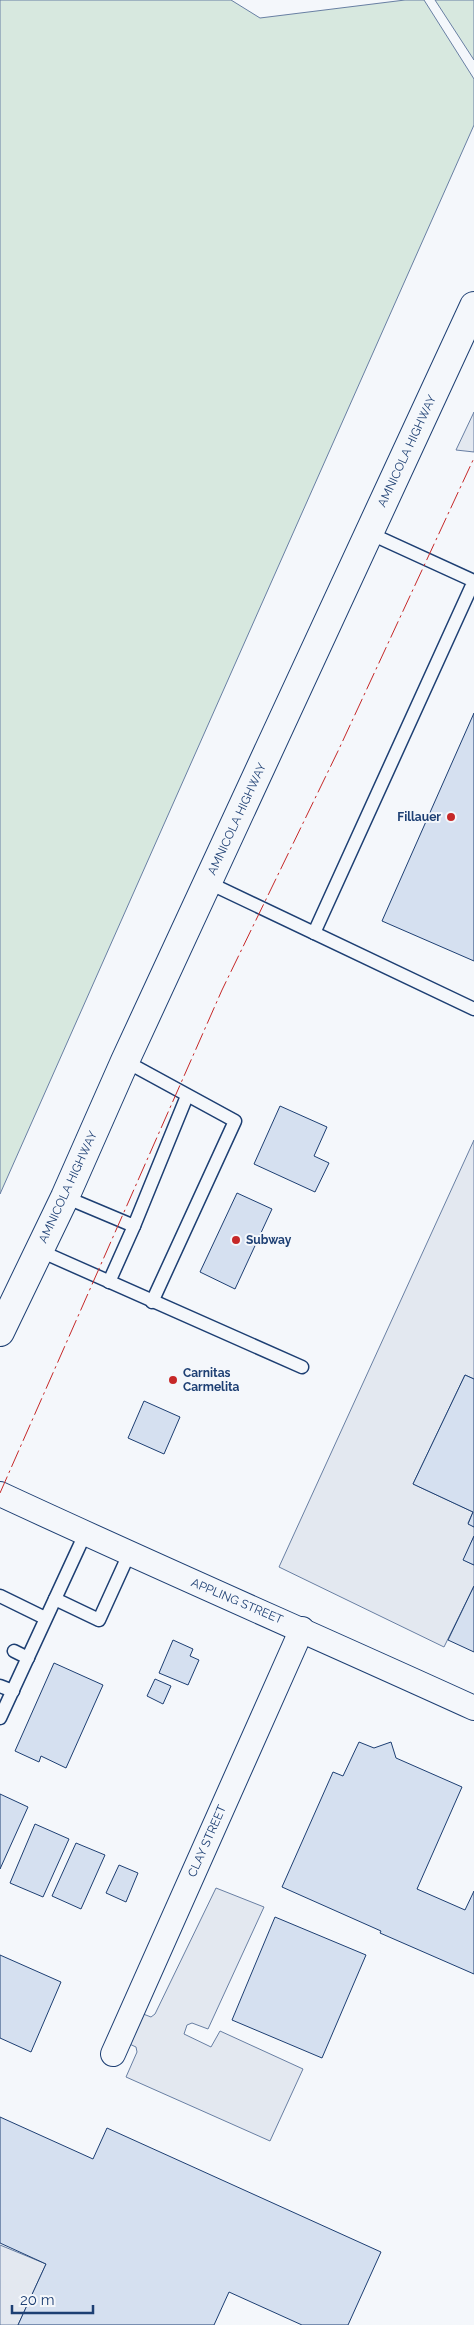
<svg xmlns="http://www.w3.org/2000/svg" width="474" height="2325" viewBox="0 0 474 2325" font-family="Raleway,sans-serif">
<rect width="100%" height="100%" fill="#f4f7fb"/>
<!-- green -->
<g fill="#d7e8df" stroke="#687fa3">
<path d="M 0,0 L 231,0 L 260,18 L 405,0 L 424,0 L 474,79 L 474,125 L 0,1194 Z"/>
<path d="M 435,0 L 474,0 L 474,60 Z"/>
</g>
<!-- parking -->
<g fill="#e3e8f0" stroke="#687fa3">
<path d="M 474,412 L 474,452 L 456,450 Z"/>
<path d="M 474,1140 L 474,1379 L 465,1375 L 413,1484 L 473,1512 L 468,1523 L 474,1527 L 474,1536 L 464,1560 L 474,1565 L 474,1586 L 444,1647 L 279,1567 Z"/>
<path d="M 216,1888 L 264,1907 L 208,2029 L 192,2023 L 187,2025 L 184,2034 L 211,2047 L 220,2031 L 303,2069 L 270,2141 L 126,2077 L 137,2052 L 136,2047 L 125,2042 L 138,2012 L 151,2017 L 155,2014 Z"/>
<path d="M 0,2245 L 46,2264 L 18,2325 L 0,2325 Z"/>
</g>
<!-- building -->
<g fill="#d5e0f0" stroke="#1d3f73">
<path d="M 474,713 L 474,961 L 382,921 Z"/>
<path d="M 280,1106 L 327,1127 L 314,1156 L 329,1163 L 315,1192 L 254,1164 Z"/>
<path d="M 237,1193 L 272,1209 L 235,1289 L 200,1272 Z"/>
<path d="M 465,1375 L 474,1379 L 474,1527 L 468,1524 L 473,1512 L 413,1484 Z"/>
<path d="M 144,1401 L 180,1417 L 164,1454 L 128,1438 Z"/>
<path d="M 474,1536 L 474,1565 L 463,1560 Z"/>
<path d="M 474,1586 L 474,1652 L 448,1640 Z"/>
<path d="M 173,1640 L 193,1649 L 190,1656 L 199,1660 L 188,1685 L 159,1673 Z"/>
<path d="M 54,1663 L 103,1685 L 66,1768 L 41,1756 L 39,1762 L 15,1751 Z"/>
<path d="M 155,1679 L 171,1686 L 163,1704 L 147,1696 Z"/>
<path d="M 359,1742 L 374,1748 L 391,1742 L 396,1758 L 462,1787 L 417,1889 L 465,1910 L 474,1891 L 474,1974 L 380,1933 L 381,1931 L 282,1887 L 333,1772 L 343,1776 Z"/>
<path d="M 0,1794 L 28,1807 L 0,1869 Z"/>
<path d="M 35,1824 L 69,1839 L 43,1897 L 10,1883 Z"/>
<path d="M 76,1843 L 105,1855 L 81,1909 L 52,1896 Z"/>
<path d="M 119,1865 L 138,1873 L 126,1902 L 106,1893 Z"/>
<path d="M 275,1917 L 366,1955 L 322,2058 L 232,2020 Z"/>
<path d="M 0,1955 L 61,1982 L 31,2052 L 0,2038 Z"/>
<path d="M 0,2117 L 93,2159 L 107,2128 L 381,2252 L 348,2325 L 302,2325 L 229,2292 L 214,2325 L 18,2325 L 46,2264 L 0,2243 Z"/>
</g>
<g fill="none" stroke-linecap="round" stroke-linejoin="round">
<defs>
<g id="service">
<path d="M 207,882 L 474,1009"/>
<path d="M 314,933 L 474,581 L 369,533"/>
<path d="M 125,1061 L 235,1121 L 152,1302"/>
<path d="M 65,1197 L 134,1226 L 187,1096"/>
<path d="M 38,1250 L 302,1367"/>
<path d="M 109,1282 L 134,1226"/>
<path d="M 0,1596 L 45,1618"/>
<path d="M 55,1599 L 99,1620 L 129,1554"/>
<path d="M 14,1651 L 28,1658"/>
<path d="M 0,1686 L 13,1691"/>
<path d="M 0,1718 L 85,1534"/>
</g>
<g id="minor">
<path d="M 0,1494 C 157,1567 316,1636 474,1708"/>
<path d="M 113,2054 L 302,1629"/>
</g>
<path id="primary" d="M 0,1332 L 65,1197 L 125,1061 L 474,306"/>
</defs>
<!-- service casing -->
<use href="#service" stroke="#1d3f73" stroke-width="15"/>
<!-- minor casing -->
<use href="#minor" stroke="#1d3f73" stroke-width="26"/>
<!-- primary casing -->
<use href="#primary" stroke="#1d3f73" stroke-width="30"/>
<!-- service -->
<use href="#service" stroke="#f4f7fb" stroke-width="12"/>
<!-- minor -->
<use href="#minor" stroke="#f4f7fb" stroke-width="24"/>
<!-- primary -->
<use href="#primary" stroke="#f4f7fb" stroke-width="28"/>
<!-- power -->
<path stroke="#c62828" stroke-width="1" stroke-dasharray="18 4 2.5 4" stroke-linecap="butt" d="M 0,1493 L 222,990 L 339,749 L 474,458"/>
</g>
<!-- markers -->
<g fill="#c62828" stroke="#f4f7fb" stroke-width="2">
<circle cx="451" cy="817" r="5"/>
<circle cx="236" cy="1240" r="5"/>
<circle cx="173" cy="1380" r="5"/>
</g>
<g text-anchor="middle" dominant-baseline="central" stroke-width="4" stroke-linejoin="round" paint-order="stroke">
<!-- street labels -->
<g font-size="12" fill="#1d3f73" stroke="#f4f7fb">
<text transform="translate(407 451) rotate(-65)">AMNICOLA HIGHWAY</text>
<text transform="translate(237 819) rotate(-65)">AMNICOLA HIGHWAY</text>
<text transform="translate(68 1187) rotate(-65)">AMNICOLA HIGHWAY</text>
<text transform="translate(237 1601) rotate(23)">APPLING STREET</text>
<text transform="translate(207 1841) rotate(-66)">CLAY STREET</text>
</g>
<!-- poi labels -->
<g font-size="12" font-weight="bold" fill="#1d3f73" stroke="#f4f7fb" text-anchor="start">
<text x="441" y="817" text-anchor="end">Fillauer</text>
<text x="246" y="1240">Subway</text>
<text x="183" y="1373">Carnitas<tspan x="183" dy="14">Carmelita</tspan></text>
</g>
</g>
<!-- scale -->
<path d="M12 2305v8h81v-8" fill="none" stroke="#1d3f73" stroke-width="2.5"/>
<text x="20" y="2305" font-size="15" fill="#1d3f73" stroke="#f4f7fb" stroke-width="4" paint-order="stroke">20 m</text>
</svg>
